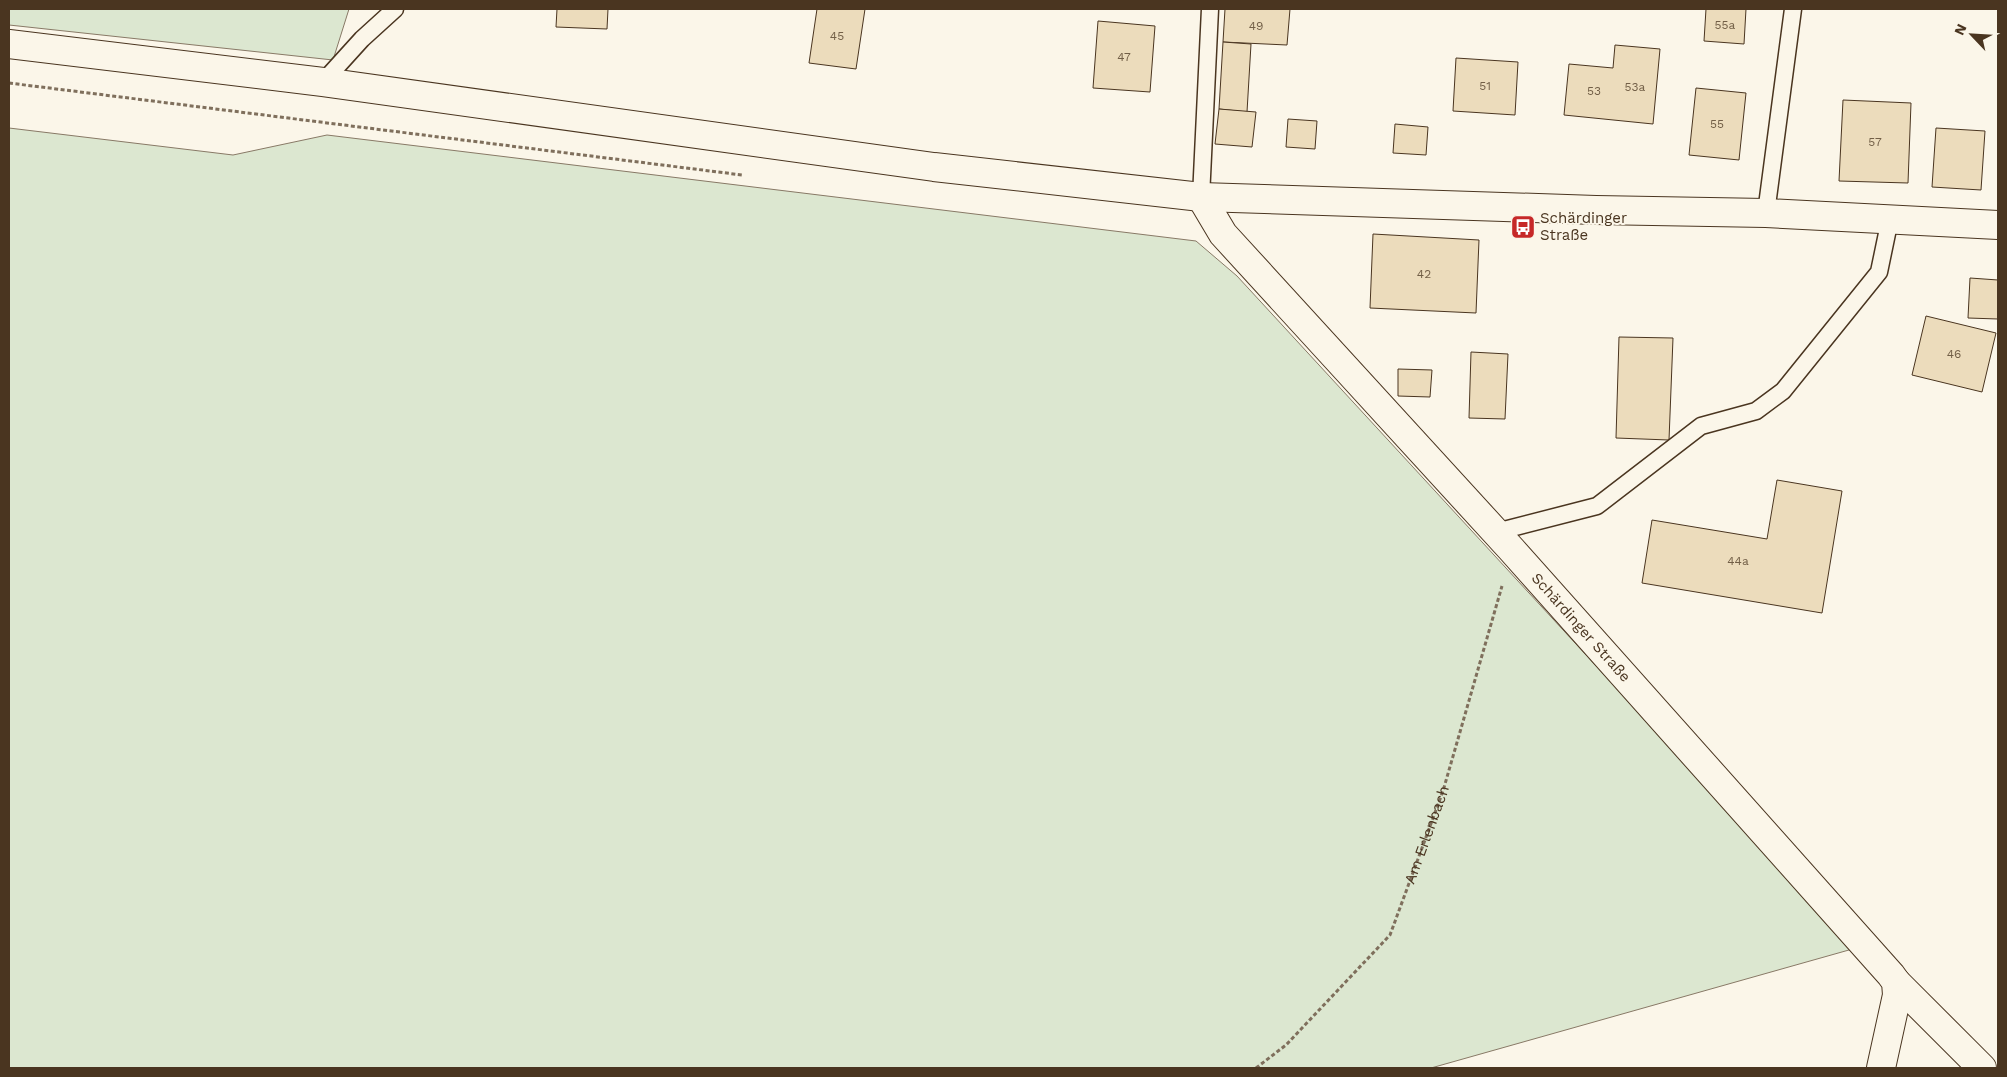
<svg xmlns="http://www.w3.org/2000/svg" width="2007" height="1077" viewBox="0 0 2007 1077" font-family="'Work Sans',sans-serif">
<rect width="100%" height="100%" fill="#fbf6e9"/>
<!-- green -->
<g fill="#dce7d0" stroke="#887966">
<path d="M 9,9 L 349,9 L 333,60 L 9,25 Z"/>
<path d="M 9,128 L 233,155 L 327,135 L 1196,241 L 1237,276 L 1856,948 L 1431,1068 L 9,1068 Z"/>
</g>
<!-- building -->
<g fill="#ecdcbc" stroke="#4a3520">
<path d="M 557,9 L 608,9 L 607,29 L 556,27 Z"/>
<path d="M 817,9 L 865,9 L 856,69 L 809,63 Z"/>
<path d="M 1225,9 L 1290,9 L 1287,45 L 1223,42 Z"/>
<path d="M 1706,9 L 1746,9 L 1744,44 L 1704,41 Z"/>
<path d="M 1098,21 L 1155,26 L 1150,92 L 1093,88 Z"/>
<path d="M 1223,42 L 1251,44 L 1247,112 L 1219,109 Z"/>
<path d="M 1615,45 L 1660,49 L 1653,124 L 1564,115 L 1569,64 L 1613,68 Z"/>
<path d="M 1456,58 L 1518,62 L 1515,115 L 1453,111 Z"/>
<path d="M 1696,88 L 1746,93 L 1739,160 L 1689,155 Z"/>
<path d="M 1843,100 L 1911,103 L 1908,183 L 1839,181 Z"/>
<path d="M 1219,109 L 1256,112 L 1252,147 L 1215,144 Z"/>
<path d="M 1288,119 L 1317,121 L 1315,149 L 1286,147 Z"/>
<path d="M 1395,124 L 1428,127 L 1426,155 L 1393,153 Z"/>
<path d="M 1936,128 L 1985,131 L 1981,190 L 1932,187 Z"/>
<path d="M 1373,234 L 1479,240 L 1476,313 L 1370,308 Z"/>
<path d="M 1970,278 L 1998,280 L 1998,319 L 1968,318 Z"/>
<path d="M 1926,316 L 1996,333 L 1982,392 L 1912,375 Z"/>
<path d="M 1619,337 L 1673,338 L 1669,440 L 1616,438 Z"/>
<path d="M 1471,352 L 1508,354 L 1505,419 L 1469,418 Z"/>
<path d="M 1398,369 L 1432,370 L 1430,397 L 1398,396 Z"/>
<path d="M 1777,480 L 1842,491 L 1822,613 L 1642,583 L 1652,520 L 1767,539 Z"/>
</g>
<g fill="none" stroke-linecap="round" stroke-linejoin="round">
<defs>
<g id="service">
<path d="M 323,82 L 362,39 L 395,9"/>
<path d="M 1201,197 L 1210,9"/>
<path d="M 1766,213 L 1793,9"/>
<path d="M 1496,532 L 1597,506 L 1701,426 L 1756,411 L 1783,391 L 1879,272 L 1890,219"/>
</g>
<g id="minor">
<path id="s2" d="M 1201,197 L 1223,234 L 1512,550 L 1891,975 L 1896,982 L 1897,995 L 1881,1068"/>
<path d="M 1896,982 L 1982,1068"/>
</g>
<path id="secondary" d="M 9,44 L 323,82 L 934,167 L 1201,197 L 1596,210 L 1766,213 L 1998,225"/>
</defs>
<!-- service casing -->
<use href="#service" stroke="#4a3520" stroke-width="19"/>
<!-- minor casing -->
<use href="#minor" stroke="#4a3520" stroke-width="30"/>
<!-- secondary casing -->
<use href="#secondary" stroke="#4a3520" stroke-width="30"/>
<!-- path -->
<g stroke="#7f6f5c" stroke-width="3" stroke-dasharray="4 2.5" stroke-linecap="butt">
<path d="M 9,83 L 742,175"/>
<path id="s1" d="M 1256,1068 L 1286,1045 L 1390,935 L 1443,791 L 1502,586"/>
</g>
<!-- service -->
<use href="#service" stroke="#fbf6e9" stroke-width="16"/>
<!-- minor -->
<use href="#minor" stroke="#fbf6e9" stroke-width="28"/>
<!-- secondary -->
<use href="#secondary" stroke="#fbf6e9" stroke-width="28"/>
</g>
<!-- icons -->
<defs>
<symbol id="bus-square" viewBox="-11 -11 22 22"><rect x="-9" y="-9" width="18" height="18" rx="4" fill="#c62828" stroke="#fbf6e9"/><path d="M-5-6H5V4H4V6H2V4H-2V6H-4V4H-5ZM-3.5-4V0h7V-4ZM-3.5 1.2v1.5H-2V1.2ZM2 1.2v1.5H3.5V1.2Z" fill="#fff"/></symbol>
</defs>
<g fill-rule="evenodd">
<use href="#bus-square" x="1509" y="213" width="28" height="28"/>
</g>
<g text-anchor="middle" dominant-baseline="central" stroke-width="4" stroke-linejoin="round" paint-order="stroke">
<!-- number labels -->
<g font-size="12" fill="#725f47">
<text x="1725" y="25">55a</text>
<text x="1256" y="26">49</text>
<text x="837" y="36">45</text>
<text x="1124" y="57">47</text>
<text x="1485" y="86">51</text>
<text x="1635" y="87">53a</text>
<text x="1594" y="91">53</text>
<text x="1717" y="124">55</text>
<text x="1875" y="142">57</text>
<text x="1424" y="274">42</text>
<text x="1954" y="354">46</text>
<text x="1738" y="561">44a</text>
</g>
<!-- poi labels -->
<g font-size="15" fill="#4a3520" stroke="#fbf6e9" text-anchor="start">
<text x="1540" y="218">Schärdinger<tspan x="1540" dy="17">Straße</tspan></text>
</g>
<!-- street labels -->
<g font-size="15" fill="#4a3520" stroke="#fbf6e9">
<text stroke="none"><textPath href="#s2" startOffset="575">Schärdinger Straße</textPath></text>
<text stroke="none"><textPath href="#s1" startOffset="296">Am Erlenbach</textPath></text>
</g>
</g>
<!-- border -->
<rect width="2007" height="1077" fill="none" stroke="#4a3520" stroke-width="20"/>
<!-- north arrow -->
<g transform="translate(1972 35) rotate(295)" stroke="#fbf6e9" stroke-width="4" paint-order="stroke">
<path d="M0-4L9 19L0 12L-9 19Z" fill="#4a3520"/>
<text y="-8" font-size="14" font-weight="bold" text-anchor="middle" fill="#4a3520">N</text>
</g>
</svg>
